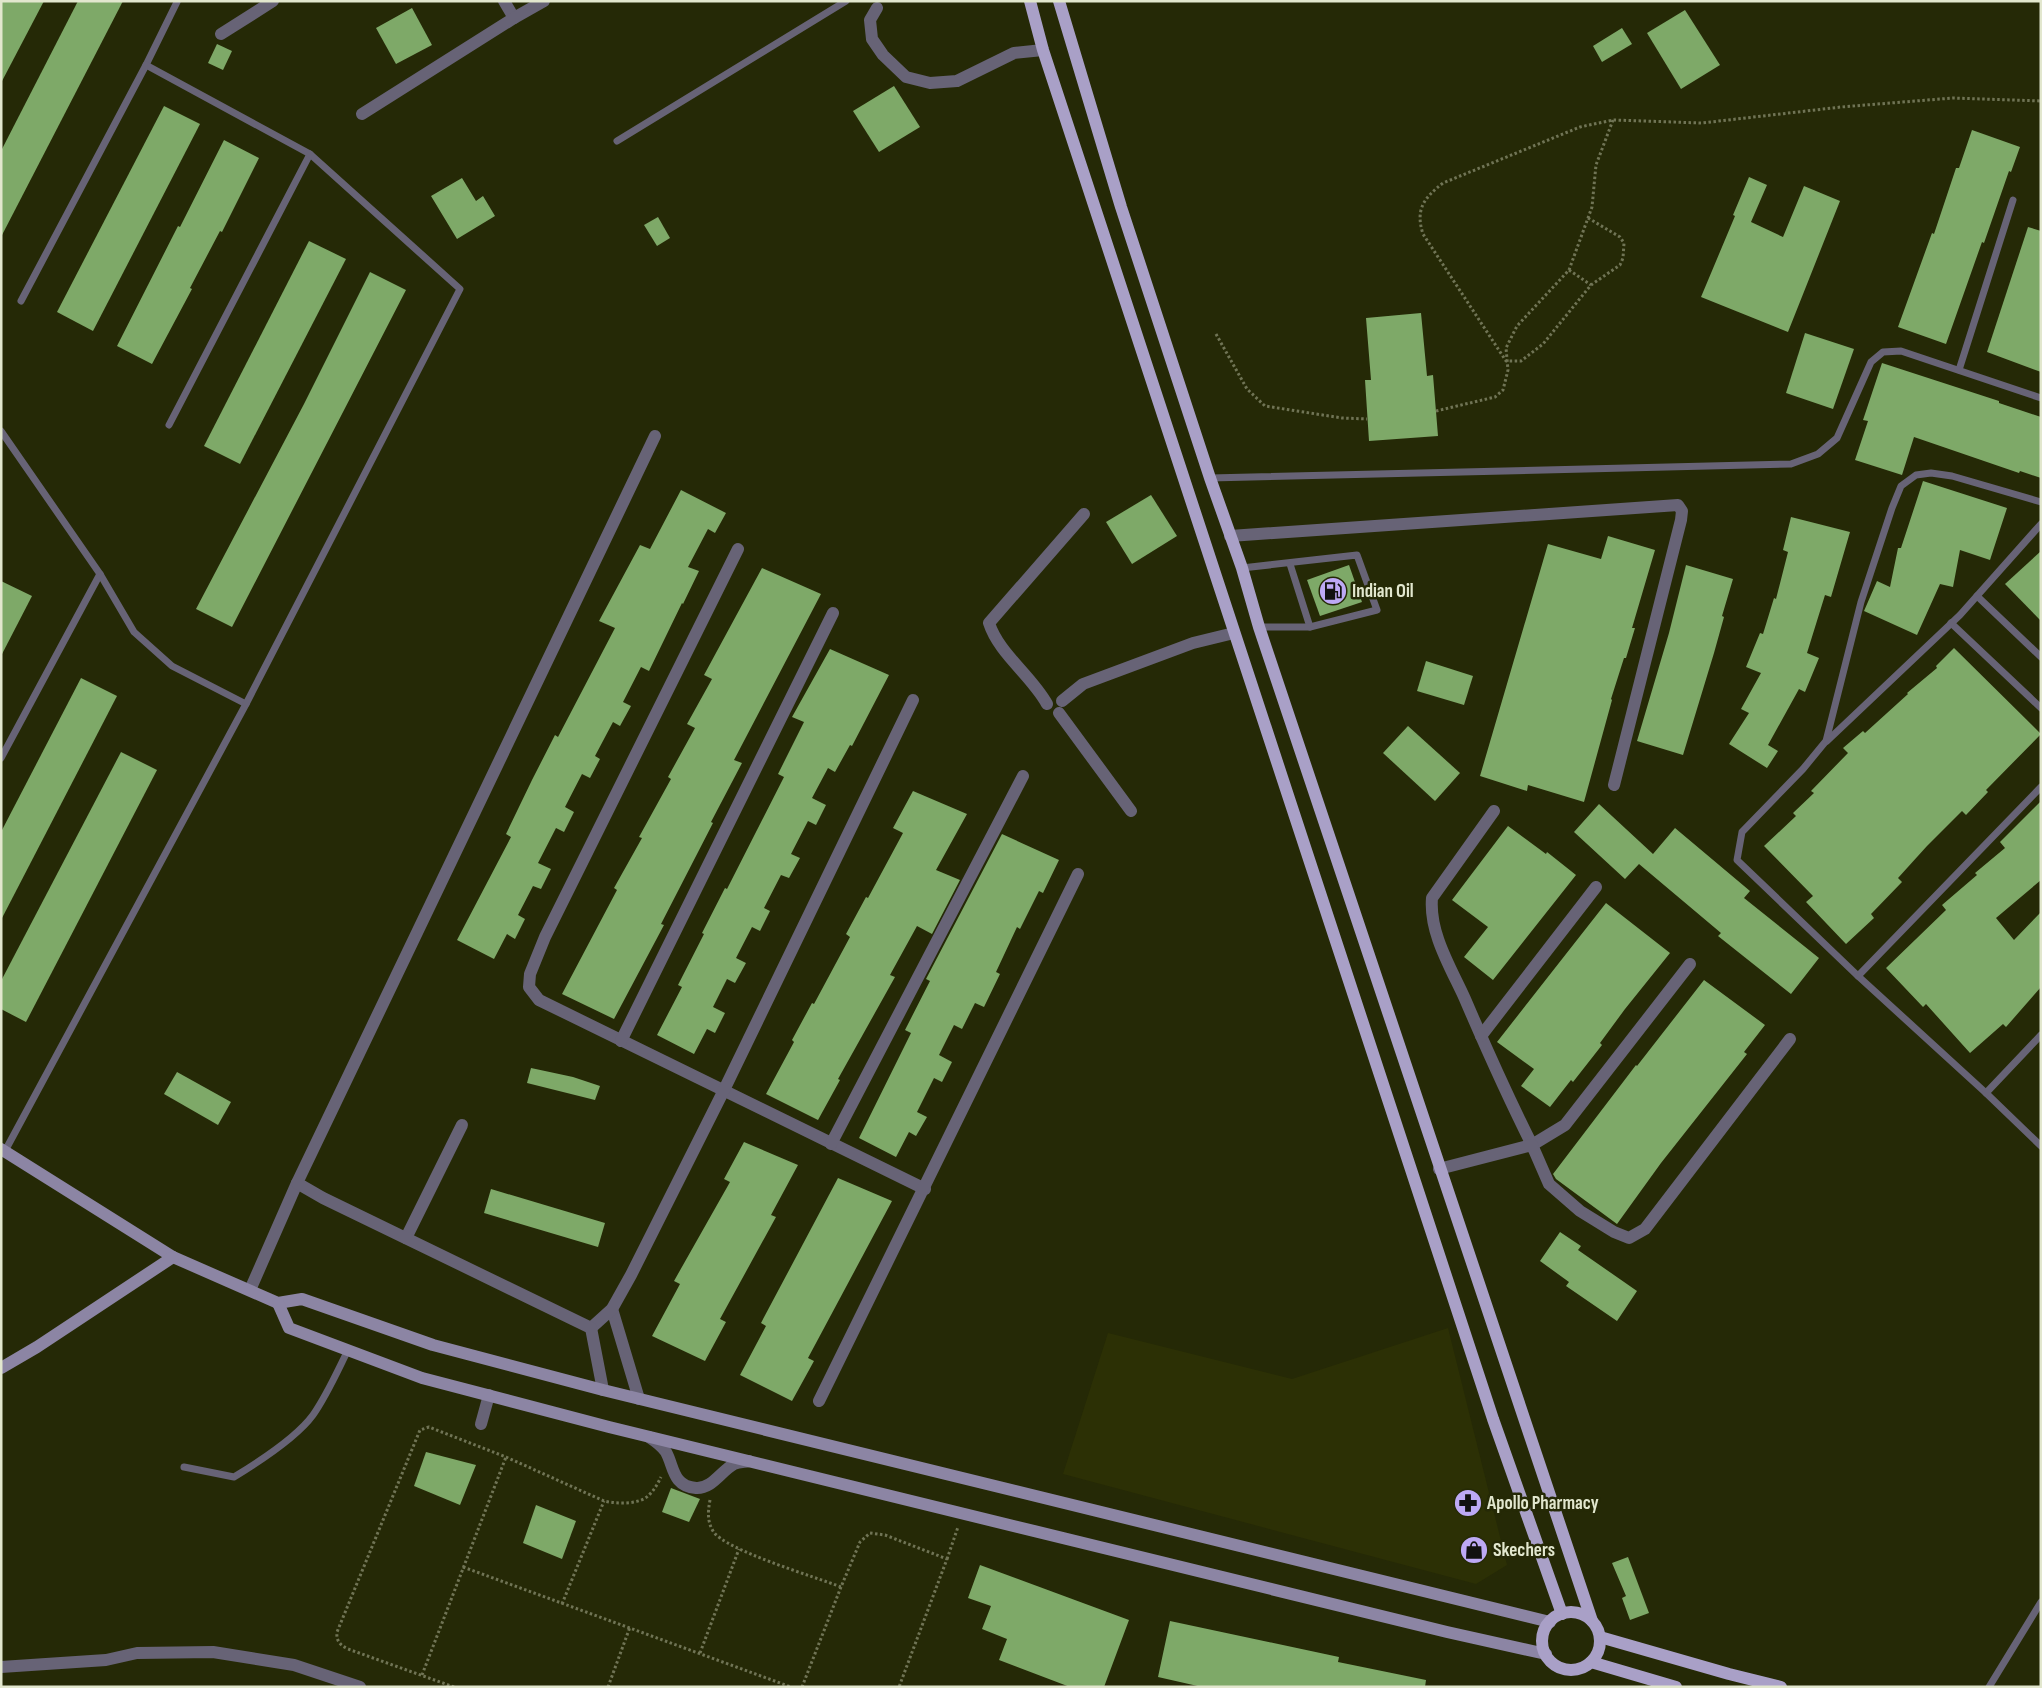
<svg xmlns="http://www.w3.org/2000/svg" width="2042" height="1688" viewBox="0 0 2042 1688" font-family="'Sofia Sans Condensed',sans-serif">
<rect width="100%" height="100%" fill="#252906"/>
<!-- built -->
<path fill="#2c3005" d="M 1448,1328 L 1507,1565 L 1476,1584 L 1063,1474 L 1108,1333 L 1292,1379 Z"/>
<!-- building -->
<g fill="#7ea968">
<path d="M 1,1 L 44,1 L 1,83 Z"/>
<path d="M 78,1 L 123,1 L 1,237 L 1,151 Z"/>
<path d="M 412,8 L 432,45 L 396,64 L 376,28 Z"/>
<path d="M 1685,10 L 1720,65 L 1681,89 L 1647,33 Z"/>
<path d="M 1622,28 L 1632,44 L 1602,62 L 1593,46 Z"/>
<path d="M 217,44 L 232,51 L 223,70 L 208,63 Z"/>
<path d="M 894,86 L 920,127 L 879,152 L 853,111 Z"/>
<path d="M 164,106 L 200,124 L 93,331 L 57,312 Z"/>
<path d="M 1972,130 L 2020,147 L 2011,172 L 2009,171 L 1984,243 L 1982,242 L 1946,344 L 1898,327 L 1932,233 L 1934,234 L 1956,168 L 1959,168 Z"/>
<path d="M 224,140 L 259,158 L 222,232 L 220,231 L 190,288 L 192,289 L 152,364 L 117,346 L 178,226 L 180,227 Z"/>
<path d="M 1749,177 L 1767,185 L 1751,222 L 1783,237 L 1804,186 L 1840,201 L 1788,332 L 1701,297 L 1735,216 L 1733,215 Z"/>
<path d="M 462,178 L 476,201 L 483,196 L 495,216 L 457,239 L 431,196 Z"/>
<path d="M 658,217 L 670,238 L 657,246 L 644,225 Z"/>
<path d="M 2028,227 L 2041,231 L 2041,372 L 1987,352 Z"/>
<path d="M 309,241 L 346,259 L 240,464 L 204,446 Z"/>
<path d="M 370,272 L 406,290 L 232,627 L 196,609 L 304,404 Z"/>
<path d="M 1421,313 L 1427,376 L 1433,375 L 1438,436 L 1369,441 L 1365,380 L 1371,380 L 1366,318 Z"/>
<path d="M 1805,333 L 1854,349 L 1833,409 L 1786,393 Z"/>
<path d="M 1882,363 L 1999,401 L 1999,403 L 2041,417 L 2041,478 L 2020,471 L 2019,473 L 1914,437 L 1902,475 L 1855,460 L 1868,421 L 1863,420 Z"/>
<path d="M 1923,481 L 2007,508 L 1990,560 L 1960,550 L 1953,587 L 1940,584 L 1917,635 L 1864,611 L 1877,581 L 1890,587 L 1898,548 L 1901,548 Z"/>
<path d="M 681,490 L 726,513 L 715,533 L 708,529 L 688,567 L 699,571 L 683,604 L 682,603 L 649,671 L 641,667 L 623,702 L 631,706 L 620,726 L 613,722 L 595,756 L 600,759 L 590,778 L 582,774 L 565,807 L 574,812 L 564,832 L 556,828 L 538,863 L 551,869 L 541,889 L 533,886 L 518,915 L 525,919 L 515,939 L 507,934 L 494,959 L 457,940 L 511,837 L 506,834 L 532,780 L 555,735 L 558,737 L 615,628 L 599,621 L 640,545 L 650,549 Z"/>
<path d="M 1151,495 L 1177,536 L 1132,564 L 1106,522 Z"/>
<path d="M 1791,517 L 1850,532 L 1831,597 L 1825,595 L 1807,653 L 1819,658 L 1805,692 L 1799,689 L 1768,745 L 1778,751 L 1767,768 L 1729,744 L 1749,713 L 1741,709 L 1761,673 L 1746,667 L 1760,633 L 1763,634 L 1774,598 L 1776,599 L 1788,552 L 1783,550 Z"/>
<path d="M 1608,536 L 1655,550 L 1632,628 L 1635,628 L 1626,658 L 1624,658 L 1611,699 L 1612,700 L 1584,802 L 1528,785 L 1527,791 L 1480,776 L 1548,544 L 1601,559 Z"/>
<path d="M 2041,551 L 2041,621 L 2005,584 Z"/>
<path d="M 1349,565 L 1362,602 L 1320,616 L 1307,580 Z"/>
<path d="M 1686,565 L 1733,579 L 1722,616 L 1724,617 L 1714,653 L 1683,755 L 1637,741 L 1669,633 Z"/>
<path d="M 762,568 L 821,594 L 734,760 L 742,763 L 711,822 L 713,823 L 661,924 L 664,925 L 614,1019 L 562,994 L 617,890 L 614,888 L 642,838 L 639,837 L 671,779 L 668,777 L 695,728 L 687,724 L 712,679 L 704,675 Z"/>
<path d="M 1,581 L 32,596 L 1,656 Z"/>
<path d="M 1954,648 L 2041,734 L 1986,790 L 1988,792 L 1966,815 L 1962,811 L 1927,846 L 1898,878 L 1902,882 L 1871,914 L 1874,918 L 1846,944 L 1806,902 L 1813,896 L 1764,846 L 1796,816 L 1793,813 L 1814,793 L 1811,791 L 1848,753 L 1843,748 L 1863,731 L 1865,733 L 1908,694 L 1907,693 L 1937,668 L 1936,666 Z"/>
<path d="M 830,649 L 889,675 L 852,746 L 850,745 L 835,772 L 828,768 L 812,798 L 826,805 L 816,825 L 808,821 L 791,854 L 800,858 L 789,878 L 781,875 L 764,908 L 770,911 L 760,931 L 752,927 L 736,958 L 746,963 L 735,983 L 727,979 L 713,1007 L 725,1013 L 715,1033 L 707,1029 L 694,1054 L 657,1035 L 682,987 L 678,985 L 704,934 L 702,933 L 725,888 L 727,889 L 784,777 L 778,774 L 804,722 L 792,717 Z"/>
<path d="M 1426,661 L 1473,676 L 1464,705 L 1417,691 Z"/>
<path d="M 81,678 L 117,696 L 1,920 L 1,832 Z"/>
<path d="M 1408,726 L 1460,773 L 1435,801 L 1383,753 Z"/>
<path d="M 121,752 L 157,770 L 26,1022 L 1,1009 L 1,981 Z"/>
<path d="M 913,791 L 967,814 L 936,870 L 960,880 L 932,934 L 917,926 L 890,975 L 895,977 L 838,1079 L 840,1080 L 818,1120 L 766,1094 L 794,1042 L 792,1040 L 812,1003 L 814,1004 L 850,937 L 846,934 L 866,897 L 868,898 L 903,833 L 893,828 Z"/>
<path d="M 2041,801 L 2041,880 L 1996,918 L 2014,940 L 2041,912 L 2041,987 L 2006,1027 L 2003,1024 L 1970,1053 L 1926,1004 L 1923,1007 L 1886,968 L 1946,910 L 1942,905 L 1977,875 L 1975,873 L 2005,848 L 2000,842 Z"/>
<path d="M 1599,804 L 1653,854 L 1675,828 L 1750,891 L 1744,898 L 1819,958 L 1791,994 L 1718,936 L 1721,933 L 1639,864 L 1625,879 L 1574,832 Z"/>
<path d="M 1508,826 L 1546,854 L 1547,852 L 1576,875 L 1493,980 L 1464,957 L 1488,927 L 1452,900 Z"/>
<path d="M 1002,834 L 1059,860 L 1043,893 L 1039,891 L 1020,929 L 1017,927 L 996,972 L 1000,974 L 984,1007 L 975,1003 L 962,1029 L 954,1025 L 939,1055 L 952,1062 L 942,1082 L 934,1078 L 917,1112 L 927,1117 L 916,1136 L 909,1132 L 896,1157 L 859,1138 L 911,1033 L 905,1030 L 930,981 L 926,979 Z"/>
<path d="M 1606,903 L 1670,953 L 1625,1009 L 1600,1043 L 1602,1045 L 1573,1082 L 1571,1080 L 1550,1107 L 1521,1086 L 1534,1069 L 1497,1042 Z"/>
<path d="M 1704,980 L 1765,1025 L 1744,1052 L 1747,1054 L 1661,1163 L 1617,1224 L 1556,1179 L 1553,1174 L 1636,1065 L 1637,1066 Z"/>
<path d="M 531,1068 L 573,1077 L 600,1086 L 595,1100 L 527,1083 Z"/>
<path d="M 177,1072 L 231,1102 L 218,1125 L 164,1094 Z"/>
<path d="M 744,1142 L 798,1165 L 771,1215 L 776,1217 L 720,1319 L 726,1322 L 705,1361 L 652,1336 L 680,1284 L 674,1281 L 730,1182 L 724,1179 Z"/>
<path d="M 838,1178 L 892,1201 L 808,1358 L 814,1361 L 792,1401 L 740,1375 L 766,1326 L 761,1323 Z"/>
<path d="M 491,1189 L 605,1223 L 598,1247 L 484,1213 Z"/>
<path d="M 1560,1232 L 1581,1246 L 1578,1250 L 1637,1291 L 1617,1321 L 1566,1286 L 1569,1282 L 1540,1261 Z"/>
<path d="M 426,1452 L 476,1465 L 460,1505 L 414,1486 Z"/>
<path d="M 671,1488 L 700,1499 L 689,1522 L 662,1512 Z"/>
<path d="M 536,1505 L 576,1521 L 562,1559 L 523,1543 Z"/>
<path d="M 1628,1557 L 1649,1613 L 1630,1620 L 1622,1598 L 1626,1596 L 1612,1563 Z"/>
<path d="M 980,1565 L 1129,1620 L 1104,1687 L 1070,1687 L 999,1660 L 1007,1639 L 982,1629 L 991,1606 L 968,1598 Z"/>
<path d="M 1170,1621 L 1339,1657 L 1338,1662 L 1426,1680 L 1425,1687 L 1202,1687 L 1158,1677 Z"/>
</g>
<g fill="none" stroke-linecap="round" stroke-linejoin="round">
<!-- path -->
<g stroke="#707455" stroke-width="3" stroke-dasharray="2.5 2.5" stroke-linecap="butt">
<path d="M 1588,218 L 1620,237 L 1624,243 L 1623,258 L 1620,265 L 1591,285 L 1543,344 L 1521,361 L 1506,361 L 1423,234 C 1415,209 1424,198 1443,183 L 1580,127 L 1613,120 L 1702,123 L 1841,107 L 1953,98 L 2041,101"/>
<path d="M 1569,270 L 1591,285"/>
<path d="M 1216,334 L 1247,389 L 1265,406 L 1342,418 L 1367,419"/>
<path d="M 1436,411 L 1495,397 L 1503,390 L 1508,370 L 1506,348 L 1517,326 L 1569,270 L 1592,207 L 1596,165 L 1613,120"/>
<path d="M 710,1500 C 708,1511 707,1521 713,1531 C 724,1550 816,1577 841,1587 L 860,1542 L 870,1533 L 885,1535 L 947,1559 L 899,1687"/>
<path d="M 947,1559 L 958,1527"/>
<path d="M 463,1567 L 791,1687"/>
<path d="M 562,1604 L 604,1501"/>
<path d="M 700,1653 L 739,1549"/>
<path d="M 422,1675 L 506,1457"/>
<path d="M 454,1687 L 348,1649 C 340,1645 336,1641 337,1632 L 420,1430 L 429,1427 L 434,1429 L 506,1457 L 604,1501 C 617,1504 641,1505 650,1494 C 655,1489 658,1483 661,1477"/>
<path d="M 608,1687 L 630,1627"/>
<path d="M 802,1687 L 841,1587"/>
</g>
<!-- lane -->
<g stroke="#676376" stroke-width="7">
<path d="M 146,65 L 177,2"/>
<path d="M 617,141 L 846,1"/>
<path d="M 1959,370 L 2013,200"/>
<path d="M 169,425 L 310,154"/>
<path d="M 1,431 L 100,574 L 134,632 L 172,666 L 246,704"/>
<path d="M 1210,478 L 1791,464 L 1818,454 L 1837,438 L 1871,362 L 1883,352 L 1901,351 L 2041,398"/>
<path d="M 2041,502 L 1952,476 L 1931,473 L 1916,475 L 1901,486 L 1892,508 L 1861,602 L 1826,741 L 1803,769 L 1742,832 L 1737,860 L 1858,976 L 1986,1093 L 2041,1146"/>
<path d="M 1290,564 L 1310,627"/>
<path d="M 1242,568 L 1357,555 L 1377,610 L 1310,627 L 1259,627"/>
<path d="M 1977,596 L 2041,657"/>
<path d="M 1951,623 L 2041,708"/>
<path d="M 1827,741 L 1960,615 L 2041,524"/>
<path d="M 1,758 L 100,574"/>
<path d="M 1858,976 L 2041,787"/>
<path d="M 1986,1093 L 2041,1035"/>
<path d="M 5,1151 L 246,704 L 460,289 L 310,154 L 146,65 L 21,301"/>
<path d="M 184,1467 L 234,1477 C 257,1463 297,1437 313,1415 C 327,1395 337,1372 348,1350"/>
<path d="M 1989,1687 L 2041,1602"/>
</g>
<!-- street -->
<g stroke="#676376" stroke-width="12">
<path d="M 504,1 L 514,18"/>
<path d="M 877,8 L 870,20 L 872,39 L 883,55 L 906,77 L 930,83 L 957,81 L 1014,53 L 1043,50"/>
<path d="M 221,34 L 273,1"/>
<path d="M 362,114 L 514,18 L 544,1"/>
<path d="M 1230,536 L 1678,505 L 1682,511 L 1681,520 L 1614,785"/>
<path d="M 738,549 L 545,937 L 530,974 L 529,987 L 539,1000 L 925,1189"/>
<path d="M 1062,701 L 1083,684 L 1193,643 L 1234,633"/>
<path d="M 1047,704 C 1031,675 999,654 989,623 L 1084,514"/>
<path d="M 1059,713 L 1131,811"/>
<path d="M 1494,811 L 1432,898 C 1429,933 1451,968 1465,999 C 1486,1048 1508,1097 1532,1145 L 1565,1125 L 1690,964"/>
<path d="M 1481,1036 L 1596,887"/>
<path d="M 621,1041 L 833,613"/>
<path d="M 831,1144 L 1023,776"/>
<path d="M 1439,1169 L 1532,1145 L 1549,1184 L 1580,1211 L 1614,1232 L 1629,1238 L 1645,1229 L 1790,1039"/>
<path d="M 406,1238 L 462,1125"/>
<path d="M 250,1290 L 297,1183"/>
<path d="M 612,1309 L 639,1399"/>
<path d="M 591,1328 L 612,1309 L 631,1275 L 723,1092 L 913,700"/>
<path d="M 603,1390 L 591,1328 L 323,1198 L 297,1183 L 655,436"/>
<path d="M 819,1401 L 1078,874"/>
<path d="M 481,1424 L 489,1395"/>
<path d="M 649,1437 C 655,1441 662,1446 666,1452 C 674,1466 672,1486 696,1488 C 712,1489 721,1471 734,1464 C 739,1462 744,1462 749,1461"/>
<path d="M 1,1667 L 106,1660 L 137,1653 L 213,1652 L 294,1665 L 360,1687"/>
</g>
<!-- secondary -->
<g stroke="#8c85a4" stroke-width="12">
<path d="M 1,1149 L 173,1257 L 278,1303 L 302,1299 L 433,1345 L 603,1390 L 1550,1622"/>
<path d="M 278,1303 L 289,1328 L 422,1378 L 609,1427 L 1447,1632 L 1546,1654"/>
<path d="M 1,1368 L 37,1347 L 173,1257"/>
</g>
<!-- primary -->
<g stroke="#a9a0c7" stroke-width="12">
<path d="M 1030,1 L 1043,50 L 1493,1419 L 1562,1614"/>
<path d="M 1059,1 L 1121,207 L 1210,478 L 1242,568 L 1259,627 L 1592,1621"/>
<circle cx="1571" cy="1641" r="29"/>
<path d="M 1600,1637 L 1729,1674 L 1781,1687"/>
<path d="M 1591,1662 L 1676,1687"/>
</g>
</g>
<!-- icons -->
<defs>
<symbol id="fuel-disc" viewBox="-11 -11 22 22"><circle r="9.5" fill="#bda9f5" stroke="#252906"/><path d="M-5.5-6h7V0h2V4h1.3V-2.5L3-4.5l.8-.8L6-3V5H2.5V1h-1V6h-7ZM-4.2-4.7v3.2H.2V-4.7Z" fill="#111"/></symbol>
<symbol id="pharmacy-disc" viewBox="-11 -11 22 22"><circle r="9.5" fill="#bda9f5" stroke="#252906"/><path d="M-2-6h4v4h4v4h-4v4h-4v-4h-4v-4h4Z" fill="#111"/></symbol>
<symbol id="shop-disc" viewBox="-11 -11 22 22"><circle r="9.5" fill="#bda9f5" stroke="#252906"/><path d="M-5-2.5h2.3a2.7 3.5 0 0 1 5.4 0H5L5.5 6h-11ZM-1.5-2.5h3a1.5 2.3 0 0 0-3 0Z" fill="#111"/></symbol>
</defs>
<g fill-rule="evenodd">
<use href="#fuel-disc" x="1317" y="575" width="32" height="32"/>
<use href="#pharmacy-disc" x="1452" y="1487" width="32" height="32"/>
<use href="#shop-disc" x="1458" y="1534" width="32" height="32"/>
</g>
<g text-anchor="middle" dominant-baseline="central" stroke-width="5" stroke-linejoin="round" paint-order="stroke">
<!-- poi labels -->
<g font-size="19" font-weight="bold" fill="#e2e7ce" stroke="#252906" text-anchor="start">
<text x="1352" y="591">Indian Oil</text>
<text x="1487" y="1503">Apollo Pharmacy</text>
<text x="1493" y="1550">Skechers</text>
</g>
</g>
<!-- border -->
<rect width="2042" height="1688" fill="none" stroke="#e2e7ce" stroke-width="5"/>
</svg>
